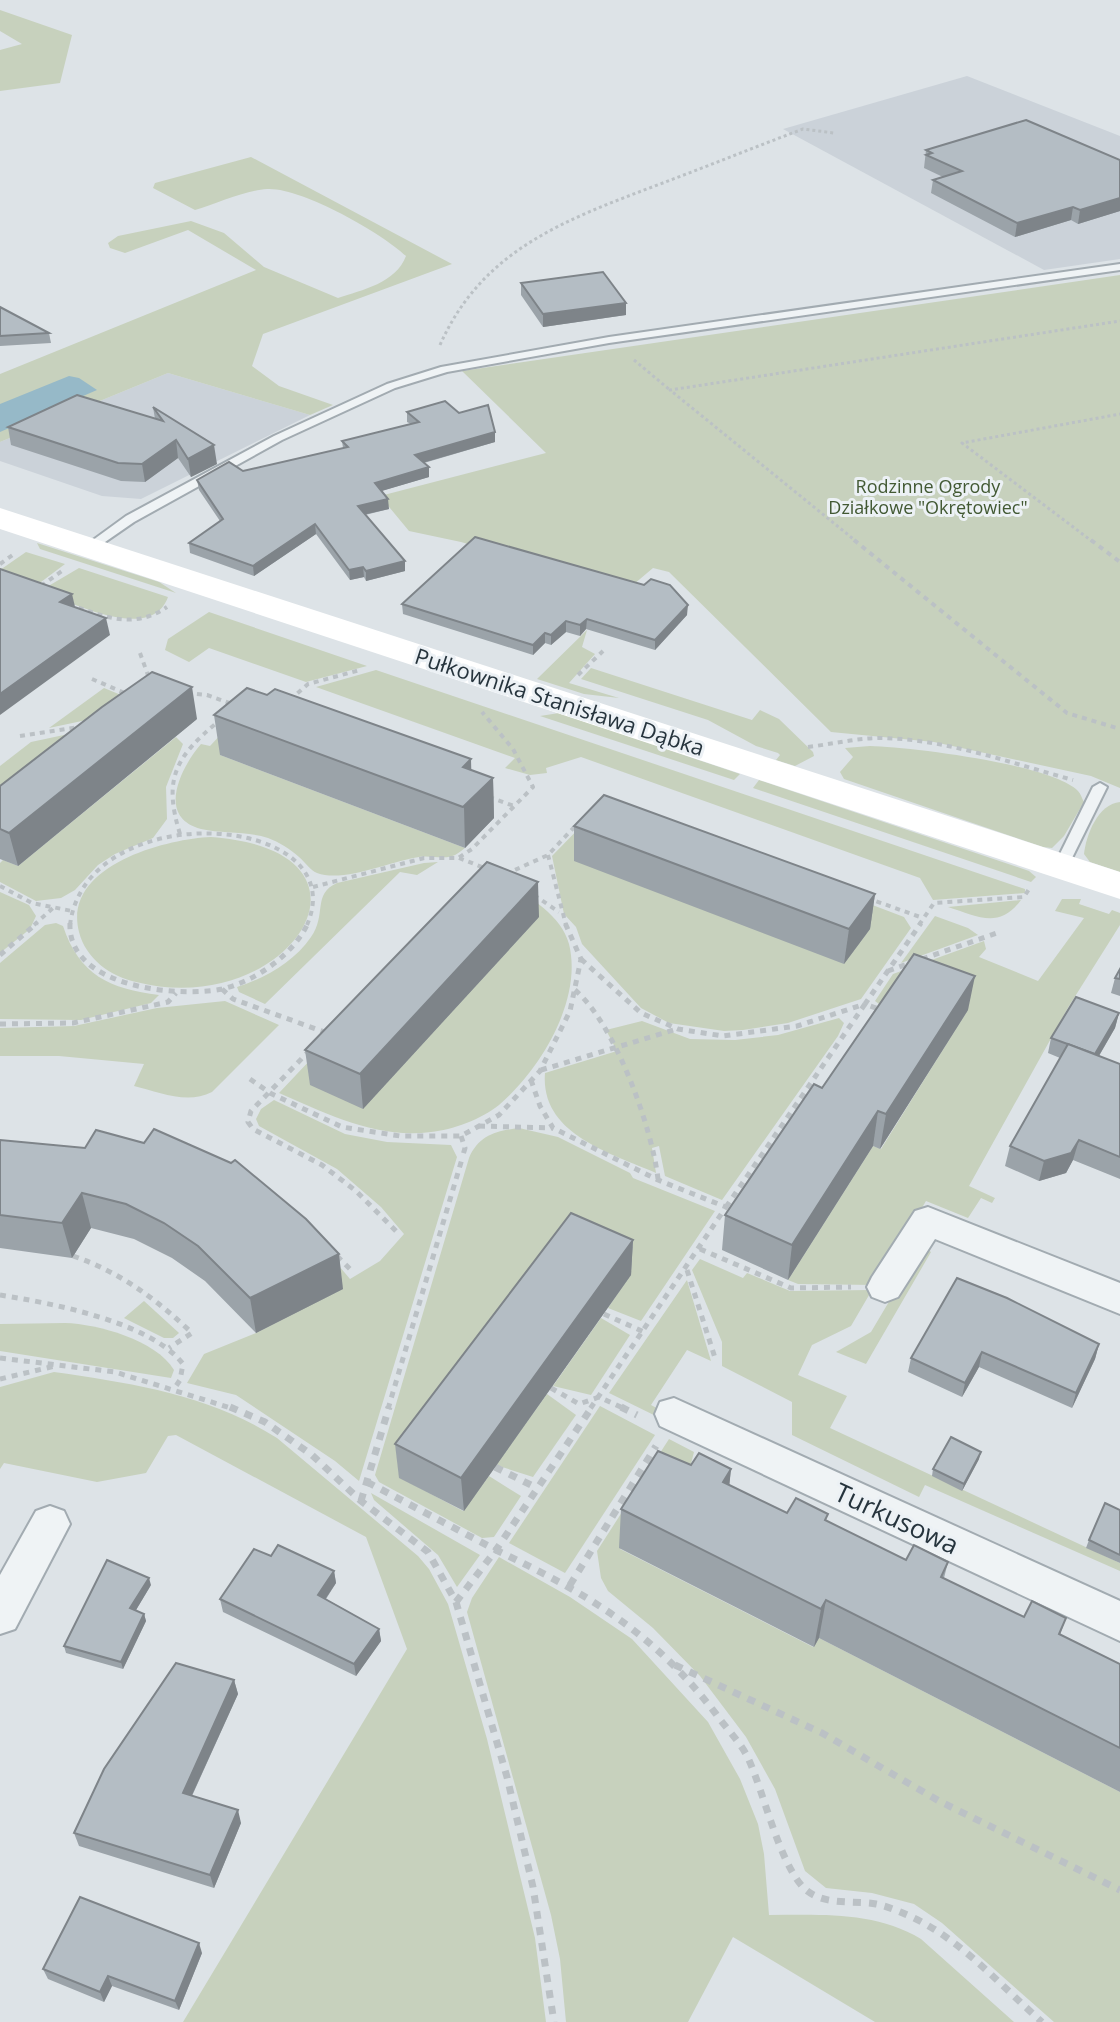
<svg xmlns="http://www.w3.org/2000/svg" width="1120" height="2022" viewBox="0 0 1120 2022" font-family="'Open Sans',sans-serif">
<rect width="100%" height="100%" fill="#dde3e7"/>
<!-- built -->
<g fill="#cbd2d9">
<path d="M 967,76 L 1120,136 L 1120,259 L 1044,270 L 783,129 Z"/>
<path d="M 168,373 L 310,415 L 141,499 L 102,496 L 0,461 L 0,442 Z"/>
</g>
<!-- green -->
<g fill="#c7d1bd">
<path d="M 0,10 L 72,35 L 60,83 L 0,91 L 0,50 L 22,44 L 0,31 Z"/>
<path d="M 251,157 L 452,264 L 263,334 L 252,366 L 279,386 L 333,405 L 310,415 L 168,373 L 0,442 L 0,374 L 256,270 L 188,230 L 125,253 L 110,248 L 108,243 L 118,236 L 191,221 L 224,233 L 264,267 L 338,298 C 362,290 396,283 406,256 C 382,233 301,187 267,189 C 247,190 215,204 195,210 L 153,188 L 155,183 Z"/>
<path d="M 1120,275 L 1120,788 L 1091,776 L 934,742 L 831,732 L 669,572 L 653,568 L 627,590 L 607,585 L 461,542 L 409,531 L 380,496 L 546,453 L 462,371 Z"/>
<path d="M 37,543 L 159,582 L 176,593 L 40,549 Z"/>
<path d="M 26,552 L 65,564 L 33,588 L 0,570 Z"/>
<path d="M 79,568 L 168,597 C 151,644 71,602 40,591 Z"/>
<path d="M 209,612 L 367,666 L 306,682 L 209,648 L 189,662 L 165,650 L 168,639 Z"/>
<path d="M 587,630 L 582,647 L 595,654 L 569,683 L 619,698 L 584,694 L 537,679 Z"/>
<path d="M 591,668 L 752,720 L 760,710 L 779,719 L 813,752 L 814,756 L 795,766 L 776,760 L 780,755 L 778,753 L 756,746 L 708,720 L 581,679 Z"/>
<path d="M 376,670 L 1025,889 L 1025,893 L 933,900 L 920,878 L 581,757 L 546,768 L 547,773 L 530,775 L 505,768 L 515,758 L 316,687 Z"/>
<path d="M 104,688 L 126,697 L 96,718 L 49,728 Z"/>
<path d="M 559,713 L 740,774 L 734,780 L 540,716 Z"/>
<path d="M 240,714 L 220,755 L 465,848 C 462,850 459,853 455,855 C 446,860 430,855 419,857 C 391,861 344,883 317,873 C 310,870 305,862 299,857 C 290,849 279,842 268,838 C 246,831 223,834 201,829 C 155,817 182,766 201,744 L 210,746 Z"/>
<path d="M 78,732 L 0,794 L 0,766 L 31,742 Z"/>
<path d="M 176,737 L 183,744 L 166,787 L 167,819 L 153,838 L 115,854 L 98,865 L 75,890 L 61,898 L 36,901 L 0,882 L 0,863 L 3,860 L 18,866 Z"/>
<path d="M 870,746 C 910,747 1051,764 1078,791 C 1081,794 1082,799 1084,802 L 1064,836 L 1052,848 L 1043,847 L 844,779 L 840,772 L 853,757 L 845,748 Z"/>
<path d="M 759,780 L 1029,871 L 1036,877 L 1031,882 L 753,788 Z"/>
<path d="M 1120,802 L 1120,872 L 1090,862 L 1084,854 C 1086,835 1098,804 1120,802 Z"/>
<path d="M 587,820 L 854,898 L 904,917 L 911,928 L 861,999 L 788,1023 L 743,1030 L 724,1031 L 669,1023 L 641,1008 L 582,944 L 576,927 L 564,914 L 552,856 Z"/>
<path d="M 211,837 C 400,851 289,1021 136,982 C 110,976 86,959 79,932 C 62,866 165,839 211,837 Z"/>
<path d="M 438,862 L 417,875 L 400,872 L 265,1004 L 239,992 L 237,987 C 265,978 294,962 311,937 C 327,915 312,894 337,883 L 424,863 Z"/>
<path d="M 505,880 C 528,897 561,914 569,944 C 583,1000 540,1070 499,1105 C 482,1119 452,1130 431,1132 C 376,1139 327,1114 279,1093 L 329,1040 Z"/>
<path d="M 0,892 L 29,905 L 36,916 L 30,929 L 0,953 Z"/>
<path d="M 1062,899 L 1081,899 L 1079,904 L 1109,914 L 1112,910 L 1120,913 L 1120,925 L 1069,1006 L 969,1186 L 995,1198 L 992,1203 L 981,1198 L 968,1218 L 926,1201 L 876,1285 L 798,1284 L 788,1280 L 873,1146 L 881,1149 L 967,1011 L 891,1013 L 875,1001 L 893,974 L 984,941 L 986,949 L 979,957 L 1038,981 L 1084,918 L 1055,911 Z"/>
<path d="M 1021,900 C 999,930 977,916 948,907 Z"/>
<path d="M 935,916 L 968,928 L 978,935 L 901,963 Z"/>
<path d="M 56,923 L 63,926 C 79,975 110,989 159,995 L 151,1003 L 81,1020 L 0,1019 L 0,963 L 45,925 Z"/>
<path d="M 225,1001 L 279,1025 L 212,1092 C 187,1105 159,1092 134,1086 L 144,1064 L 59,1056 L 0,1056 L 0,1028 L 74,1026 L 157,1008 Z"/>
<path d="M 839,1018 L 844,1023 L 838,1036 L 722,1200 L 665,1176 L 659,1146 L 652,1148 L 656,1173 C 610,1153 540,1134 545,1073 L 617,1051 L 606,1030 L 642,1021 L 690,1039 L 735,1040 L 778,1035 Z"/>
<path d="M 274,1100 L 345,1134 L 387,1142 L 451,1145 L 457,1157 L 359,1481 L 335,1461 L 236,1395 L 187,1383 L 204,1354 L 256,1333 L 340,1289 L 329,1254 L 350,1279 L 380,1261 L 404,1234 L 381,1207 L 337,1169 L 259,1126 L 256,1119 L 261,1109 Z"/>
<path d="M 519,1128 L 558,1137 L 630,1173 L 633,1178 L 715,1211 L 641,1321 L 608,1308 L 631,1274 L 399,1477 L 463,1511 L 489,1476 L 521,1496 L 494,1537 L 482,1538 L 379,1482 L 375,1475 L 469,1158 C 479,1135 496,1131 519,1128 Z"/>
<path d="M 922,1246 L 931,1252 L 866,1364 L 836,1352 L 871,1332 Z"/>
<path d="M 700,1259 L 743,1278 L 747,1273 L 790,1291 L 872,1290 L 851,1326 L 812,1345 L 798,1375 L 847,1396 L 830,1428 L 1120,1563 L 1120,1571 L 925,1485 L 919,1497 L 792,1435 L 792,1402 L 722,1366 L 722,1342 L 692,1270 Z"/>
<path d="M 687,1280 L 711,1361 L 687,1350 L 651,1405 L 666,1413 L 662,1419 L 609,1393 Z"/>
<path d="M 144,1301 L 179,1333 L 173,1338 L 164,1338 L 124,1318 Z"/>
<path d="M 601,1318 L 630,1335 L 591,1395 L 553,1386 Z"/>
<path d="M 65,1323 C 98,1324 156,1340 174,1370 L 171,1378 L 0,1351 L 0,1324 Z"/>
<path d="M 54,1372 C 131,1383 210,1395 277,1438 L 418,1556 L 429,1569 L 448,1604 L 487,1739 L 535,1938 L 546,2022 L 183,2022 L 407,1649 L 366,1537 L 176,1435 L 168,1436 L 146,1473 L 97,1482 L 4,1463 L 0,1469 L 0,1387 Z"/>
<path d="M 547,1394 L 576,1415 L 533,1477 L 496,1465 Z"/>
<path d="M 600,1406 L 655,1435 L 565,1573 L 509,1543 Z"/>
<path d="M 669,1439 L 694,1452 L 685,1487 L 620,1549 L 813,1647 L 819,1638 L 1120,1792 L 1120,2022 L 1054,2022 L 942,1923 L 914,1904 L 872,1893 L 826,1888 L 805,1871 L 775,1789 L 746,1737 L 700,1676 L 653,1628 L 608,1591 L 601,1578 L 597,1551 Z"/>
<path d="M 371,1493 L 480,1555 L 457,1587 L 438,1555 L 374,1500 Z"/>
<path d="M 499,1557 L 570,1597 L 632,1639 L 708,1722 L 740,1779 L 758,1824 L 764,1854 L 769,1915 C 820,1915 875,1911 921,1939 L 1014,2022 L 875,2022 L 733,1937 L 688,2022 L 566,2022 L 560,1959 L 551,1915 L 467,1612 L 472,1598 Z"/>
</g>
<!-- water -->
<path fill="#96b9c8" d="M 69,376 L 79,378 L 97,390 L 0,432 L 0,404 Z"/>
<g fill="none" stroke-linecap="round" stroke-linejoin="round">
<defs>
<g id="lane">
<path d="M 1120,264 L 1120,270 L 609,343 L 447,372 L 395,388 L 282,440 L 134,522 L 92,551 L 88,552 L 82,548 L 126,516 L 274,436 L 387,384 L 441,367 L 609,337 Z"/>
<path d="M 1100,783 L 1107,787 L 1068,866 L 1061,871 L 1056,869 L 1054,866 L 1093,787 Z"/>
</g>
<g id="street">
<path d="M 928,1207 L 1120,1283 L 1120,1314 L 935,1239 L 898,1297 L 885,1302 L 872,1297 L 867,1287 L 872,1277 L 915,1211 Z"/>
<path d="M 674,1398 L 1120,1601 L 1120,1641 L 660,1426 L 655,1414 L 660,1402 Z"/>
<path d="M 50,1506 L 64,1511 L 70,1524 L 15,1629 L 0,1634 L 0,1575 L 36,1511 Z"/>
</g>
</defs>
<!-- lane casing -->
<use href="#lane" stroke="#a2abb1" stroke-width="4"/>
<!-- street casing -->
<use href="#street" stroke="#a2abb1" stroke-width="4"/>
<!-- path-far3 -->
<g stroke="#bbc1c5" stroke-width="3" stroke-dasharray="3 3" stroke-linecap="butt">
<path d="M 440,345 C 483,248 568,219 660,184 C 708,166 755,147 803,129 L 834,133"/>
<path d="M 634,360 L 670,390"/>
<path d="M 857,542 L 670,390 L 1120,321"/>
<path d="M 1093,542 L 962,443 L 1120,414"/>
</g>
<!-- path-far2 -->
<g stroke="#bbc1c5" stroke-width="4" stroke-dasharray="5 5" stroke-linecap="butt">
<path d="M 854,540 L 1067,713 L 1120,729"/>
<path d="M 1091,540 L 1120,562"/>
<path d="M 0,564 L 14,554"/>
<path d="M 41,586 L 62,571"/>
<path d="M 69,604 C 105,617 133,630 167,607"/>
<path d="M 140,653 L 149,678"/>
<path d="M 578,675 L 603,651"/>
<path d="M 92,679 L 127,694"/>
<path d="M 187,693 L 207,695 L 235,705"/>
<path d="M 290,700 L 308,684 L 360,670"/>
<path d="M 20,736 L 79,727"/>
<path d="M 808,747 C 833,744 856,738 881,738 C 946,739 1011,763 1073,780"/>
<path d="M 489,797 L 514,806"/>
<path d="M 180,834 C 163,779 175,757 219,721"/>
<path d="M 548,855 L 566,925"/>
<path d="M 459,858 L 487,869"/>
<path d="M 506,874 L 548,855 L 578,823"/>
<path d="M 0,886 L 32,903 L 72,911"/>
<path d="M 313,887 L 424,858 L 458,858 L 472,849 L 533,787 L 513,749 L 482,712"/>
<path d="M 534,895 L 559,912"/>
<path d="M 867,898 L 923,918"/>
<path d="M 34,925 L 53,908"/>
<path d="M 70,925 C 86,794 356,812 307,925"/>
<path d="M 919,925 L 934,903 L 1024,897 L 1029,889"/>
</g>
<!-- path-far1 -->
<g stroke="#bbc1c5" stroke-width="5" stroke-dasharray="6 6" stroke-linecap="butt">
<path d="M 70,923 C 67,987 177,998 222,989 C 256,981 294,954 308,923"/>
<path d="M 0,955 L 37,923"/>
<path d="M 581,959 L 641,1013 L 678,1029 L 723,1036 L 797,1026 L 865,1004 L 921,923"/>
<path d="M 922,959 L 1000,932"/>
<path d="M 888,971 L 913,962"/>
<path d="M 222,989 L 233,999 L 327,1033"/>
<path d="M 575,990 C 615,1024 652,1127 658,1179"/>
<path d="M 0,1024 L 73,1023 L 168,1002 L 176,993"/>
<path d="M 310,1050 L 251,1111 L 248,1122 L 253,1129 L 322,1165 L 356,1191 L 396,1231"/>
<path d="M 541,1070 L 677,1029"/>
<path d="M 250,1079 L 270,1093 L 342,1127 L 400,1136 L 461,1136 L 499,1115 L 540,1071 L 570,1011 L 581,959 L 565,923"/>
<path d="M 531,1080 L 540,1106 L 553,1128 L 658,1180 L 726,1207 L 590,1409"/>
<path d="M 479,1126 L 553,1128"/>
<path d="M 461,1136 L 465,1148 L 463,1155"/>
<path d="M 726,1207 L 865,1004 L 881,1010"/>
<path d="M 700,1249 L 791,1288 L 851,1287"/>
<path d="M 73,1256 C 120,1272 156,1299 192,1333 L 169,1348"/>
<path d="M 337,1256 L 353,1272"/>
<path d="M 687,1270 L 716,1361"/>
<path d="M 0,1295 C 51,1303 151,1322 183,1364 L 180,1380 L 174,1389"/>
<path d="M 604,1314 L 644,1332"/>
<path d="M 0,1358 L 115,1372 L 234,1409"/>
<path d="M 0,1379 L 55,1366"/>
<path d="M 551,1388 L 579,1404 L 599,1397 L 625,1409"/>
<path d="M 388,1409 L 462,1159"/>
</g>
<!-- path -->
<g stroke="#bbc1c5" stroke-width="7" stroke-dasharray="8 8" stroke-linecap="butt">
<path d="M 230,1407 L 265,1422 L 312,1455 L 361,1501 L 428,1552 L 456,1602 L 507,1777 L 533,1887 L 554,2022"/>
<path d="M 621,1407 L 637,1415"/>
<path d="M 495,1467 L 537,1488"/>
<path d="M 367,1482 L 496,1550 L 592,1407"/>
<path d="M 361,1501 L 389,1407"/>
<path d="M 570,1585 L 656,1446"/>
<path d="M 456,1602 L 496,1550 C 588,1594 653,1632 716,1714 C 726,1728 741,1743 748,1758 C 764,1792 780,1867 806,1890 C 825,1906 854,1900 876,1904 C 886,1906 896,1910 905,1914 C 958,1936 1000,1985 1042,2022"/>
<path d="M 675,1665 L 822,1733 L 939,1801 L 1120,1890"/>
</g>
<!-- lane -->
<use href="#lane" fill="#eff3f5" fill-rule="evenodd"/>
<!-- street -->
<use href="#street" fill="#eff3f5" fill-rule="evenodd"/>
<!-- secondary -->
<path fill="#fff" fill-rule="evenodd" d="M 0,508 L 1120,872 L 1120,899 L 0,529 Z"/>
</g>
<!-- wall -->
<g fill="#9ba3a9">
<path d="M 926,150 L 1120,160 L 1120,211 L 1078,224 L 1071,220 L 1015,237 L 931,193 L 933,180 L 943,177 L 924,168 Z"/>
<path d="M 521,283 L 626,315 L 543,327 L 521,295 Z"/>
<path d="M 0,307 L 49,333 L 51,343 L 0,346 Z"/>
<path d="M 153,407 L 217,464 L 191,477 L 178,458 L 145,482 L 121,481 L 11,445 L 8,427 L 155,419 Z"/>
<path d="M 407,412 L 495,442 L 424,463 L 429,477 L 381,491 L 389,509 L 365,515 L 405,571 L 366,581 L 364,577 L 350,580 L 316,534 L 254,576 L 190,553 L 189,543 L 220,521 L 199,490 L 197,480 L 243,471 L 343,448 L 342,441 L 411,424 L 407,422 Z"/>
<path d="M 402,604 L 687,615 L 655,650 L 586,629 L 580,636 L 566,632 L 551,645 L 545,643 L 533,655 L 403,614 Z"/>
<path d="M 267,695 L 471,759 L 471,770 L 493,778 L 494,818 L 465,848 L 220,755 L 214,715 Z"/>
<path d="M 197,719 L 18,866 L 0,859 L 0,786 Z"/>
<path d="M 574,826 L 875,894 L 870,929 L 844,964 L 574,861 Z"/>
<path d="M 539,917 L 363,1109 L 310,1085 L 305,1050 Z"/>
<path d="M 1120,969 L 1120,996 L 1111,993 L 1115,978 Z"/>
<path d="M 968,1010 L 880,1149 L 873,1146 L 788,1280 L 722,1250 L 725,1215 L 822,1088 Z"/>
<path d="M 1119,1013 L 1115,1028 L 1099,1056 L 1120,1064 L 1120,1179 L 1073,1160 L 1066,1173 L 1039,1181 L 1005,1166 L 1010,1146 L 1060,1058 L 1048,1053 L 1051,1038 Z"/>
<path d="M 0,1140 L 343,1289 L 256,1333 L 205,1281 L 172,1258 L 134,1239 L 91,1228 L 72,1258 L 0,1248 Z"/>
<path d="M 633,1240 L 631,1275 L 464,1511 L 399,1478 L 395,1444 Z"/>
<path d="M 1099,1344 L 1095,1359 L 1072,1408 L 979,1367 L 962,1397 L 908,1372 L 911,1358 Z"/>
<path d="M 979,1459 L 962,1491 L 932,1476 L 933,1469 Z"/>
<path d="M 691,1465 L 731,1469 L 729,1485 L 787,1513 L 827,1521 L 906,1560 L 948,1562 L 944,1578 L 1024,1617 L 1066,1618 L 1060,1635 L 1120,1664 L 1120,1792 L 819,1638 L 814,1647 L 619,1548 L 621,1509 Z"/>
<path d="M 1120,1510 L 1120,1563 L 1086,1548 L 1089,1540 Z"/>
<path d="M 271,1556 L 334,1571 L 336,1583 L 326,1599 L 379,1629 L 381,1641 L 356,1676 L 223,1612 L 220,1599 Z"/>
<path d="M 151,1585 L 136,1610 L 144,1614 L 146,1621 L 123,1669 L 66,1653 L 64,1646 Z"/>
<path d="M 234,1680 L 238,1694 L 192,1796 L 241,1823 L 214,1888 L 79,1846 L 74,1833 Z"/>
<path d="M 202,1953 L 179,2010 L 112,1986 L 104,2002 L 48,1979 L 43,1969 Z"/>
</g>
<!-- shaded-wall -->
<g fill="#7e8489">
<path d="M 1120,198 L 1120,211 L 1078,224 L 1080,210 Z"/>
<path d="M 1073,207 L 1071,220 L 1015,237 L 1017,223 Z"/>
<path d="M 626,303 L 626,315 L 543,327 L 543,314 Z"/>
<path d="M 495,432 L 495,442 L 415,465 L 415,455 Z"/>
<path d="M 176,440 L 178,458 L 145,482 L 142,464 Z"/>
<path d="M 214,445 L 217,464 L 191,477 L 188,459 Z"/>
<path d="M 429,467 L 429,477 L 375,493 L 375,483 Z"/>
<path d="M 388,499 L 389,509 L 358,516 L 358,506 Z"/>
<path d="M 315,524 L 316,534 L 254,576 L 253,566 Z"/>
<path d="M 405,561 L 405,571 L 366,581 L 366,571 Z"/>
<path d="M 363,567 L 364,577 L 350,580 L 349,570 Z"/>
<path d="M 72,594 L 76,611 L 60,602 Z"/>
<path d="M 688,605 L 687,615 L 655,650 L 655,640 Z"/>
<path d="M 106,618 L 110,635 L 0,715 L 0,694 Z"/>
<path d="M 587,619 L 586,629 L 580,636 L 580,625 Z"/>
<path d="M 566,621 L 566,632 L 551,645 L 551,635 Z"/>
<path d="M 545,633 L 545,643 L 533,655 L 533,645 Z"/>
<path d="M 192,687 L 197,719 L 18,866 L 9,833 Z"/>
<path d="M 471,759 L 472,798 L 493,778 L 494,818 L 465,848 L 463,767 Z"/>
<path d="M 538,882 L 539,917 L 363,1109 L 360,1074 Z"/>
<path d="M 875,894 L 870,929 L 844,964 L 849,929 Z"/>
<path d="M 975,976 L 968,1010 L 880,1149 L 886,1114 Z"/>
<path d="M 1119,1013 L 1115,1028 L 1090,1071 L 1094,1056 Z"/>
<path d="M 878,1111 L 873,1146 L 788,1280 L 792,1245 Z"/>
<path d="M 1079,1140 L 1073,1160 L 1066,1173 L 1039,1181 L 1044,1161 Z"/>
<path d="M 82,1193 L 91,1228 L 72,1258 L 62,1223 Z"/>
<path d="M 633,1240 L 631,1275 L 464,1511 L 461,1478 Z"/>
<path d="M 339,1254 L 343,1289 L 256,1333 L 250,1298 Z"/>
<path d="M 1099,1344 L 1095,1359 L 1072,1408 L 1076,1393 Z"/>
<path d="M 982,1352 L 979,1367 L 962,1397 L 965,1383 Z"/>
<path d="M 981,1452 L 979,1459 L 962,1491 L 964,1484 Z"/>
<path d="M 731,1469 L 727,1508 L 723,1482 Z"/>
<path d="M 334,1571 L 336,1583 L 320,1607 L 318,1595 Z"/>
<path d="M 149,1578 L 151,1585 L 133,1615 L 130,1608 Z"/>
<path d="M 826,1600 L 819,1638 L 814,1647 L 821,1609 Z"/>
<path d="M 144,1614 L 146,1621 L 123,1669 L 121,1662 Z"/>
<path d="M 379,1629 L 381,1641 L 356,1676 L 354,1664 Z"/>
<path d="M 234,1680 L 238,1694 L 187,1806 L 183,1793 Z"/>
<path d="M 238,1810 L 241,1823 L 214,1888 L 210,1875 Z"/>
<path d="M 199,1943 L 202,1953 L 179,2010 L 175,2001 Z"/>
<path d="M 108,1976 L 112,1986 L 104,2002 L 100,1992 Z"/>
</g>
<!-- building -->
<g fill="#b4bdc4" stroke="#7e8489" stroke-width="2">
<path d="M 1026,120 L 1120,160 L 1120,198 L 1080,210 L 1073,207 L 1017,223 L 933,180 L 962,171 L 926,155 L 932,153 L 926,150 Z"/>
<path d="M 603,272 L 626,303 L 543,314 L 521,283 Z"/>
<path d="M 0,307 L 49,333 L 0,336 Z"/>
<path d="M 77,395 L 163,421 L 153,407 L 214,445 L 188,459 L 176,440 L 142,464 L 118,463 L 8,427 Z"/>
<path d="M 445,401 L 459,413 L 488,405 L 495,432 L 415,455 L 429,467 L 375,483 L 388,499 L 358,506 L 405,561 L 366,571 L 363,567 L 349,570 L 315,524 L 253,566 L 189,543 L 223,519 L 197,480 L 229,462 L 243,471 L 348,447 L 342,441 L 419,422 L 407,412 Z"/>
<path d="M 475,537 L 644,585 L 651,579 L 670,585 L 688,605 L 655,640 L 587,619 L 580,625 L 566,621 L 551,635 L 545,633 L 533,645 L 402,604 Z"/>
<path d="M 0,569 L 72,594 L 60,602 L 106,618 L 0,694 Z"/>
<path d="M 152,672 L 192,687 L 9,833 L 0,829 L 0,786 L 102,707 Z"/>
<path d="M 247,688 L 267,695 L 275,689 L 471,759 L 463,767 L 493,778 L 463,807 L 214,715 Z"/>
<path d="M 604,795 L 875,894 L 849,929 L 574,826 Z"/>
<path d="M 487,862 L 538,882 L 360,1074 L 305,1050 Z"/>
<path d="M 914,954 L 975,976 L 886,1114 L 878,1111 L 792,1245 L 725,1215 L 814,1084 L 822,1088 Z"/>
<path d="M 1120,969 L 1120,979 L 1115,978 Z"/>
<path d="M 1076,997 L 1119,1013 L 1095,1054 L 1051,1038 Z"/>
<path d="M 1068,1044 L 1120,1064 L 1120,1157 L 1079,1140 L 1071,1153 L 1044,1161 L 1010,1146 Z"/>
<path d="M 154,1129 L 231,1163 L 235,1160 L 306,1219 L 339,1254 L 250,1298 L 198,1246 L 164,1223 L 126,1204 L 82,1193 L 62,1223 L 0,1215 L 0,1140 L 85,1148 L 96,1130 L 144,1143 Z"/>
<path d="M 571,1213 L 633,1240 L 461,1478 L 395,1444 Z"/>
<path d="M 957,1278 L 1007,1298 L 1099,1344 L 1076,1393 L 982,1352 L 965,1383 L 911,1358 Z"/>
<path d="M 951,1437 L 981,1452 L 964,1484 L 933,1469 Z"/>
<path d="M 658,1451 L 691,1465 L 699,1453 L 731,1469 L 723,1482 L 787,1513 L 796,1498 L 828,1514 L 825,1520 L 906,1560 L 914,1545 L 948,1562 L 941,1577 L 1024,1617 L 1032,1601 L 1066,1618 L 1059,1634 L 1120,1664 L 1120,1748 L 826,1600 L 821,1609 L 621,1509 Z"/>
<path d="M 1105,1503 L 1120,1510 L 1120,1555 L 1089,1540 Z"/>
<path d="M 278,1545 L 334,1571 L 318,1595 L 379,1629 L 354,1664 L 220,1599 L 254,1549 L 271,1556 Z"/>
<path d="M 107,1560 L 149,1578 L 130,1608 L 144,1614 L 121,1662 L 64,1646 Z"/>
<path d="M 176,1663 L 234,1680 L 183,1793 L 238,1810 L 210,1875 L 74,1833 L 104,1769 Z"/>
<path d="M 80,1897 L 199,1943 L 175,2001 L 108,1976 L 100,1992 L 43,1969 Z"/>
</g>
<g text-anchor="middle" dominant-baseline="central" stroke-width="6" stroke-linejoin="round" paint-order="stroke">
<!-- far-park labels -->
<g font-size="18" fill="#425933" stroke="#ecf1f5">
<text x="928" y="486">Rodzinne Ogrody<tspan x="928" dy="21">Działkowe "Okrętowiec"</tspan></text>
</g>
<!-- street labels -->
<g font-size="22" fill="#26343d" stroke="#ecf1f5">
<text transform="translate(560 701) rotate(18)">Pułkownika Stanisława Dąbka</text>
</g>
<!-- near-street labels -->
<g font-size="26" fill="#26343d" stroke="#ecf1f5">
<text transform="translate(897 1518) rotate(25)">Turkusowa</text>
</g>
</g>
</svg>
